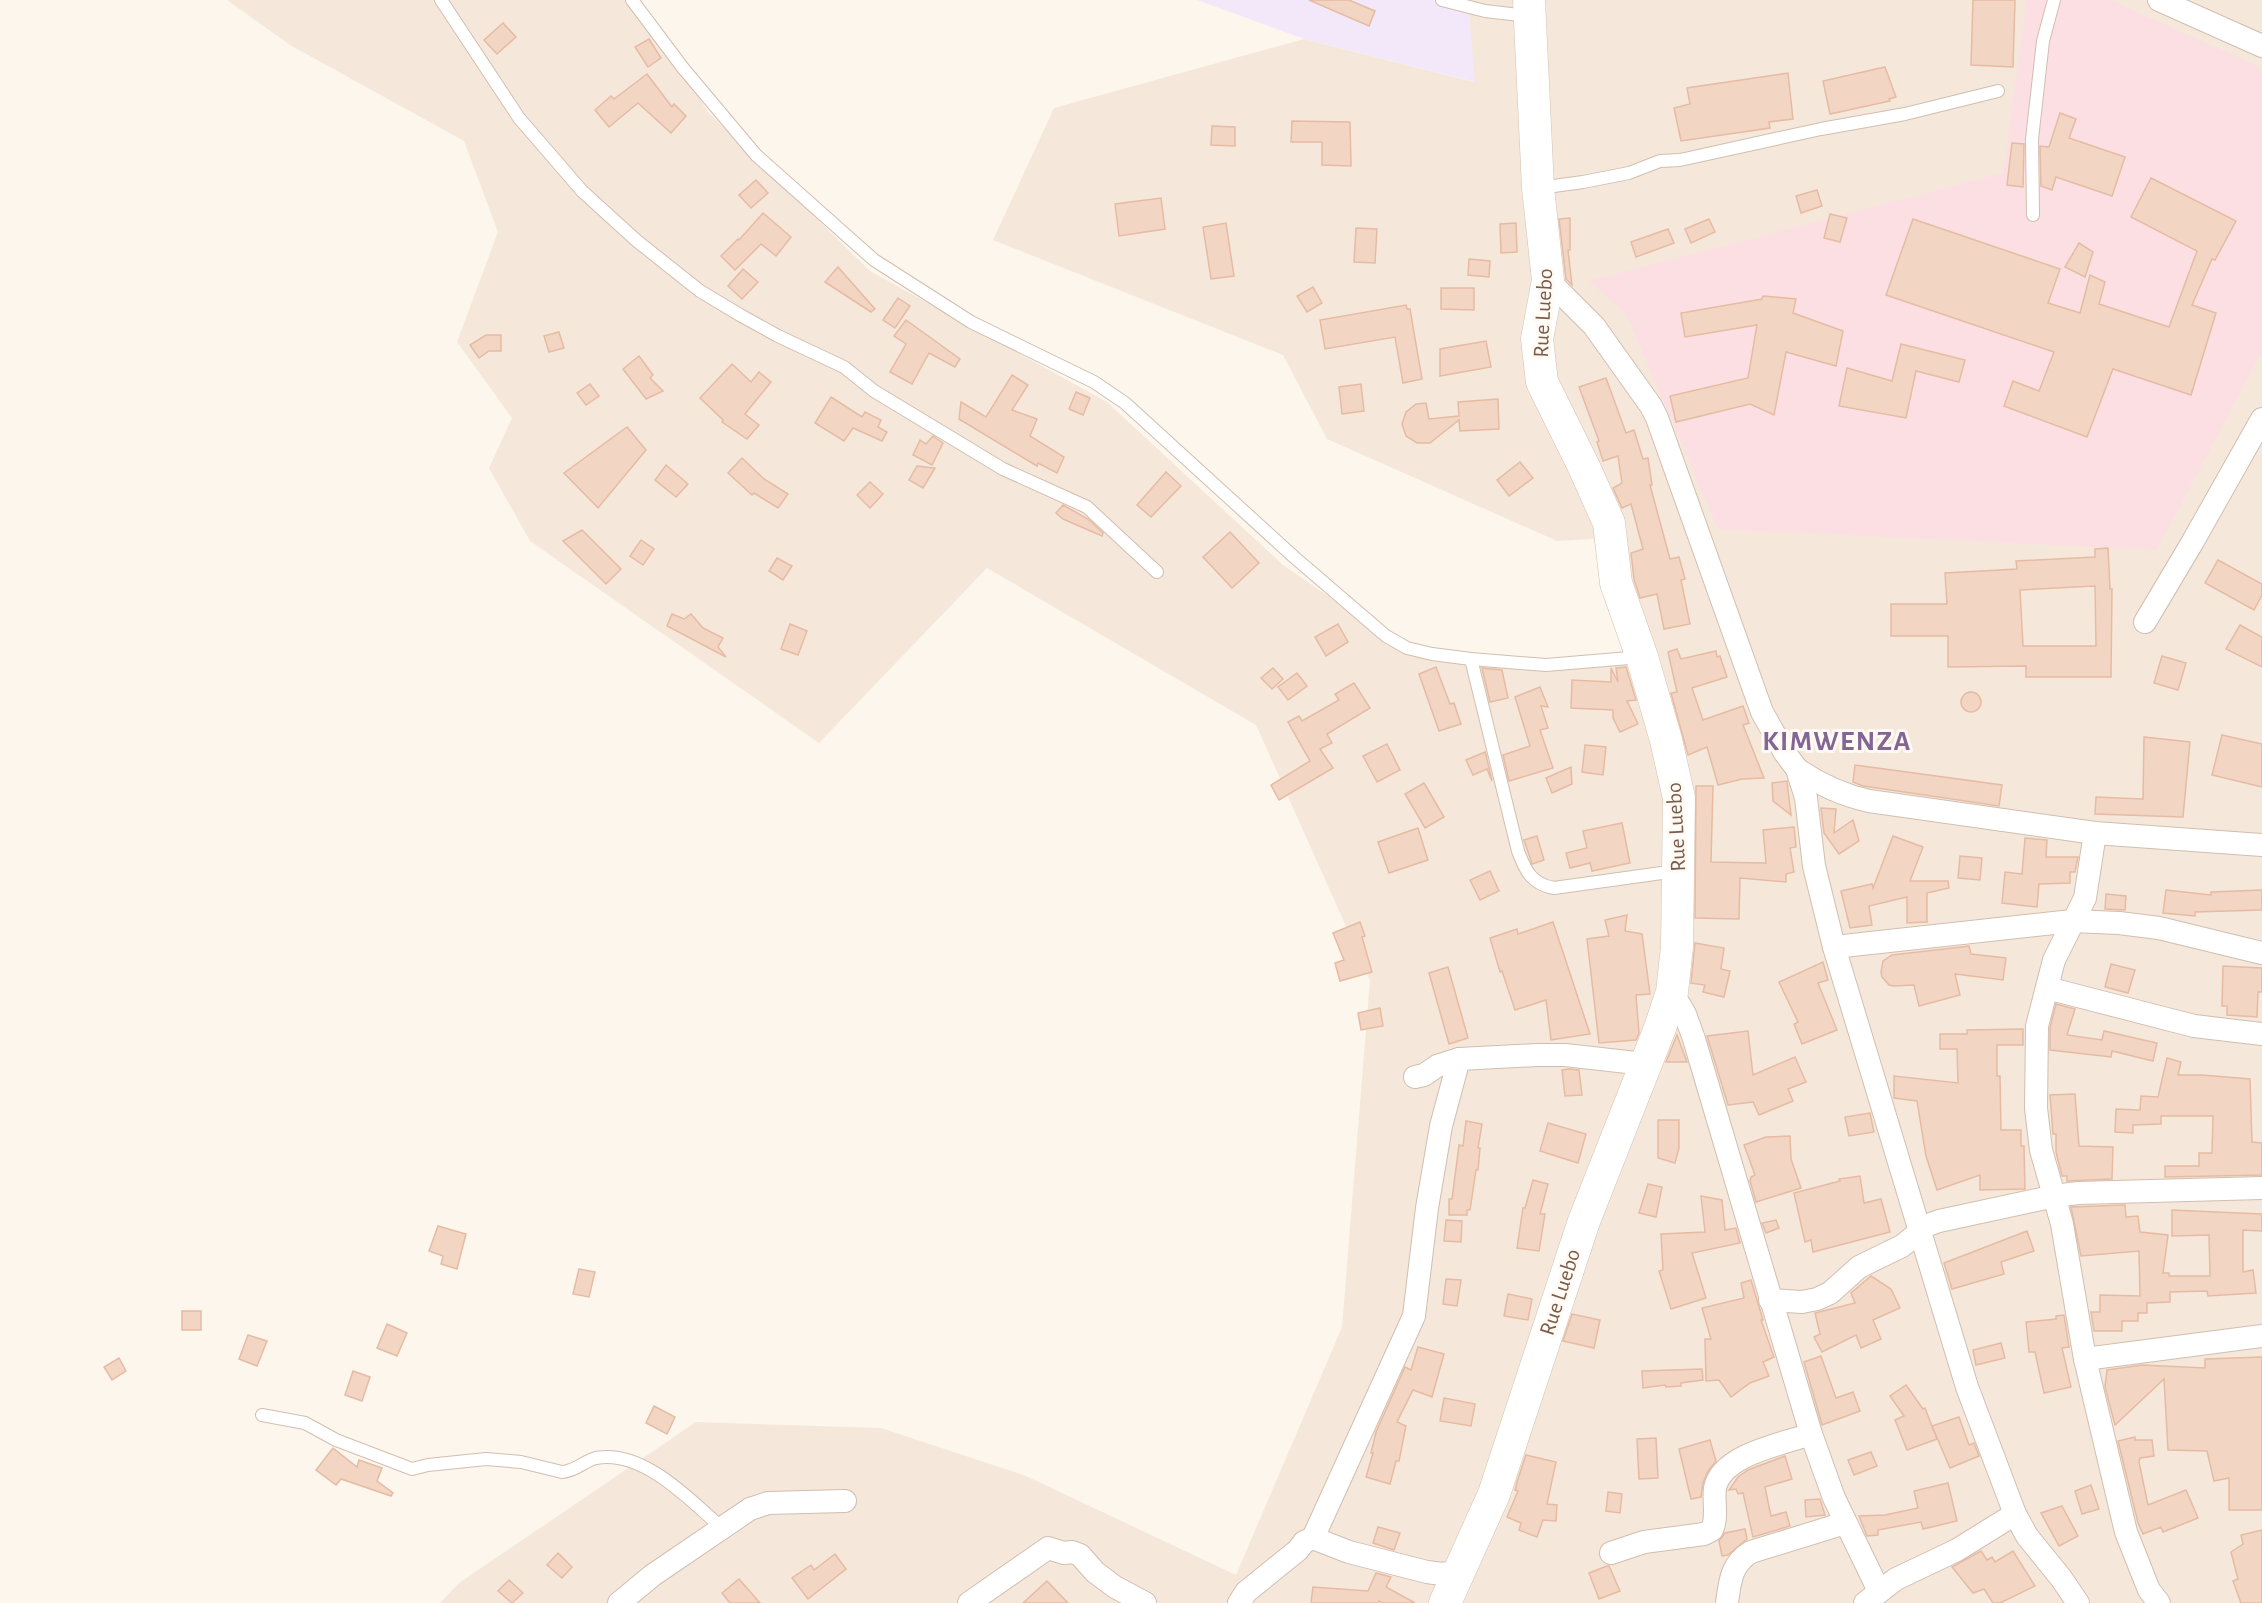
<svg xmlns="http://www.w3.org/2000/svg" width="2262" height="1603" viewBox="0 0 2262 1603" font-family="'Alegreya Sans',sans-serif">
<rect width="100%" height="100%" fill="#fdf6ec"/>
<!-- residential -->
<path fill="#f5e8da" d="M 227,0 L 639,0 L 708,112 L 870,271 L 1107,402 L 1283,565 L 1386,636 L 1407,648 L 1546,665 L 1642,657 L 1610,538 L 1557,541 L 1327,439 L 1283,355 L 993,240 L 1054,108 L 1304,39 L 1474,82 L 1468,0 L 2262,0 L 2262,1603 L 440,1603 L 459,1583 L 696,1422 L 881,1428 L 1026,1476 L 1236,1575 L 1342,1327 L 1370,980 L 1256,725 L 987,568 L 819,743 L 530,541 L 489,468 L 512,418 L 457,342 L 498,232 L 464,141 L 290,45 Z"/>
<!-- education -->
<path fill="#f3e8fa" d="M 1197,0 L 1468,0 L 1475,82 L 1304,39 Z"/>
<!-- medical -->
<path fill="#fbdfe3" d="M 2027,0 L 2110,0 L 2262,68 L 2262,351 L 2157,550 L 1718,529 L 1626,314 L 1589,281 L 2003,173 Z"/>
<!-- building -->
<g fill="#f3d5c3" stroke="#e6bba3" stroke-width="1.5" fill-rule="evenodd">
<path d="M 1309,0 L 1349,0 L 1375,11 L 1369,26 Z"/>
<path d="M 1973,0 L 2015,0 L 2013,67 L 1971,65 Z"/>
<path d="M 503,23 L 516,37 L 497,54 L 484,40 Z"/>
<path d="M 649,39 L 661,58 L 648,67 L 635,47 Z"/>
<path d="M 1885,67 L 1896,97 L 1889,99 L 1890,101 L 1830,114 L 1823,81 Z"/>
<path d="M 1788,73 L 1793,119 L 1769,122 L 1770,128 L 1681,141 L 1674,108 L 1690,104 L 1687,88 Z"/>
<path d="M 647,74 L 672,107 L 674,104 L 686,116 L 671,133 L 638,103 L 609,127 L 595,110 L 611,96 L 614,99 Z"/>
<path d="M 2060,113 L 2076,119 L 2069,138 L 2125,157 L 2112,196 L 2056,177 L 2052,190 L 2041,186 L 2040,146 L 2049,147 Z"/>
<path d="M 1292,121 L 1350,122 L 1351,166 L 1322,165 L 1322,142 L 1291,142 Z"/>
<path d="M 1212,126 L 1235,127 L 1235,146 L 1211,145 Z"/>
<path d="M 2012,143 L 2024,144 L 2023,187 L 2007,185 Z"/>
<path d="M 2151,178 L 2236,221 L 2215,260 L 2212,259 L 2192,305 L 2216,313 L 2191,395 L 2113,369 L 2087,437 L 2004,406 L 2013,381 L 2039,391 L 2054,352 L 1886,295 L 1913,219 L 2060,269 L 2048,303 L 2080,313 L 2090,275 L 2105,282 L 2099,304 L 2169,327 L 2197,251 L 2131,217 Z"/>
<path d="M 756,180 L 768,193 L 751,208 L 739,195 Z"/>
<path d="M 1817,190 L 1822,206 L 1801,213 L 1796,196 Z"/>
<path d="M 1161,198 L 1165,229 L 1119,236 L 1115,204 Z"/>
<path d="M 763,213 L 791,237 L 776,256 L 761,244 L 735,270 L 721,256 L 738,239 L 739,240 Z"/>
<path d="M 1830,214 L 1847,218 L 1840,242 L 1824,238 Z"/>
<path d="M 1570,218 L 1570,250 L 1568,250 L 1572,285 L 1566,279 L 1559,219 Z"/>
<path d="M 1709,219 L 1715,232 L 1691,243 L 1685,229 Z"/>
<path d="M 1226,223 L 1234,276 L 1211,279 L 1203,227 Z"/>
<path d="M 1516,223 L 1517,252 L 1501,253 L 1500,224 Z"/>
<path d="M 1356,228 L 1377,229 L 1375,263 L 1354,262 Z"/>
<path d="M 1668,229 L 1674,243 L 1636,257 L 1631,242 Z"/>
<path d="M 2079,243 L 2093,252 L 2085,277 L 2065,267 Z"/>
<path d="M 1469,259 L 1490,261 L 1489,277 L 1468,275 Z"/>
<path d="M 838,267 L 875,309 L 871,312 L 825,282 Z"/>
<path d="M 743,269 L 758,282 L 742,299 L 728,286 Z"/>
<path d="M 1313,287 L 1322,303 L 1307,312 L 1297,296 Z"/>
<path d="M 1441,288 L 1474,288 L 1474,310 L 1441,309 Z"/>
<path d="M 1763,296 L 1796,299 L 1793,313 L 1843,331 L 1836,366 L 1786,352 L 1774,415 L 1750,404 L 1676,422 L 1670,396 L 1748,378 L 1757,325 L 1685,337 L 1681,313 L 1762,299 Z"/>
<path d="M 898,298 L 910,306 L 895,328 L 883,320 Z"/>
<path d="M 1406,305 L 1407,309 L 1410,309 L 1422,379 L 1403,383 L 1395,337 L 1325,349 L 1320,320 Z"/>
<path d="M 906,320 L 960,359 L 955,367 L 929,353 L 912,384 L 890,372 L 906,344 L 894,336 Z"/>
<path d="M 559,332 L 564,348 L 549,352 L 544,336 Z"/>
<path d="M 486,335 L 501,335 L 501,351 L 489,351 L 479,358 L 470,345 Z"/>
<path d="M 1486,341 L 1491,367 L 1440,376 L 1440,349 Z"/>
<path d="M 1901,344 L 1965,360 L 1959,382 L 1916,371 L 1906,418 L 1839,406 L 1847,368 L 1892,381 Z"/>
<path d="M 639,356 L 653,375 L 650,378 L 663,391 L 646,399 L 623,369 Z"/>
<path d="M 732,364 L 751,382 L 759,372 L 771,382 L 745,414 L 759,425 L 747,439 L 722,422 L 723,420 L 700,398 Z"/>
<path d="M 1012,375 L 1028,385 L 1012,410 L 1037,419 L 1030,436 L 1064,457 L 1057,473 L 1038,463 L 1037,466 L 959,419 L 961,402 L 986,417 Z"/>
<path d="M 1606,378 L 1626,433 L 1634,430 L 1643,459 L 1648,458 L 1652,485 L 1650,485 L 1670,559 L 1679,557 L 1685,579 L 1681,580 L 1690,624 L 1664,629 L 1657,594 L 1640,598 L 1634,579 L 1631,553 L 1643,549 L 1631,504 L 1622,508 L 1613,488 L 1622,483 L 1618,456 L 1603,461 L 1597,442 L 1599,441 L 1579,387 Z"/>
<path d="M 590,384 L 599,396 L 586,405 L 577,393 Z"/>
<path d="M 1361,384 L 1364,411 L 1342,414 L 1339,387 Z"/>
<path d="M 1076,392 L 1090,398 L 1083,415 L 1069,409 Z"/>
<path d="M 831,397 L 862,417 L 865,412 L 881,420 L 878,427 L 887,432 L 882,441 L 853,428 L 844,441 L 815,423 Z"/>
<path d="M 1498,399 L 1499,429 L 1460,431 L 1459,420 L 1430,443 L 1417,443 L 1406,436 L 1402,424 L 1406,412 L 1416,404 L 1426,403 L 1429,419 L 1459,416 L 1458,402 Z"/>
<path d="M 627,427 L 646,450 L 598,508 L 564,473 Z"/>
<path d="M 933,436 L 943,443 L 932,465 L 913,455 L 920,440 L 926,444 Z"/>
<path d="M 742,458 L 764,479 L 788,494 L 778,508 L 754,493 L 752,495 L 728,473 Z"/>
<path d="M 1520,462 L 1533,478 L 1509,496 L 1497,480 Z"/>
<path d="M 666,465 L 688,484 L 676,497 L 655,480 Z"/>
<path d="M 917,466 L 935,468 L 923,488 L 909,480 Z"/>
<path d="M 1166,472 L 1181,486 L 1151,517 L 1137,505 Z"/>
<path d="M 870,482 L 883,494 L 870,508 L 857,495 Z"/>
<path d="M 1063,505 L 1088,519 L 1103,533 L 1102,536 L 1063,519 L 1056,513 Z"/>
<path d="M 582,530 L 621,569 L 606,584 L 563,541 Z"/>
<path d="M 1230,532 L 1259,563 L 1232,588 L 1203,557 Z"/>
<path d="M 641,540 L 654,549 L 643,565 L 630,556 Z"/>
<path d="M 2108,548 L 2110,589 L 2112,589 L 2111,677 L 2026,677 L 2026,666 L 1948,667 L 1948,636 L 1891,636 L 1891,604 L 1947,604 L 1945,573 L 2017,569 L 2016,561 L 2095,557 L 2095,549 ZM 2095,586 L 2096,646 L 2023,646 L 2020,590 Z"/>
<path d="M 777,558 L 792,566 L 783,580 L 769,571 Z"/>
<path d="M 2218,560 L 2262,584 L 2262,595 L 2254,610 L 2205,583 Z"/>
<path d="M 672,614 L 684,619 L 691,614 L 703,628 L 723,638 L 718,647 L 726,657 L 667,626 Z"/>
<path d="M 790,624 L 807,631 L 798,655 L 781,649 Z"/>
<path d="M 1338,624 L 1348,642 L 1326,656 L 1315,637 Z"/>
<path d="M 2240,625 L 2262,637 L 2262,667 L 2226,649 Z"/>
<path d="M 1677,649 L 1681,659 L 1716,651 L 1717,657 L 1720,656 L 1727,677 L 1692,688 L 1703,720 L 1743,706 L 1749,723 L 1743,725 L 1764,778 L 1742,779 L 1718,785 L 1707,747 L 1688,755 L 1671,693 L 1677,692 L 1668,652 Z"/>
<path d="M 2162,656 L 2186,663 L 2178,690 L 2154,683 Z"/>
<path d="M 1436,667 L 1450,704 L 1454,703 L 1461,724 L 1439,731 L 1419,674 Z"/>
<path d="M 1626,667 L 1636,700 L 1627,701 L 1638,724 L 1620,732 L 1613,718 L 1613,710 L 1571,708 L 1572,680 L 1611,682 L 1611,668 L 1618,682 L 1616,668 Z"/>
<path d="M 1273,668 L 1283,679 L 1272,689 L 1261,678 Z"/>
<path d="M 1482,668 L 1502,670 L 1508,698 L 1490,702 Z"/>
<path d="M 1297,673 L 1307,686 L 1288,700 L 1278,687 Z"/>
<path d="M 1354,683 L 1370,708 L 1327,734 L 1332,743 L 1320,749 L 1333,768 L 1279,800 L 1271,785 L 1310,761 L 1288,722 L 1299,716 L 1302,721 L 1339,700 L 1335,694 Z"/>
<path d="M 1540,687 L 1548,707 L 1541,706 L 1548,728 L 1540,730 L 1553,768 L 1509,781 L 1503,755 L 1530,746 L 1515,697 Z"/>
<circle cx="1971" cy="702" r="10"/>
<path d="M 2222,735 L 2262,744 L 2262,787 L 2212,775 Z"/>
<path d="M 2144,737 L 2190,742 L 2183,817 L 2095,814 L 2096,797 L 2143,799 Z"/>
<path d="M 1387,744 L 1400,770 L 1377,782 L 1363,756 Z"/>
<path d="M 1585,745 L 1606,747 L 1603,775 L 1582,772 Z"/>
<path d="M 1485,752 L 1486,755 L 1492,781 L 1487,769 L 1473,775 L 1466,760 Z"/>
<path d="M 1855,765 L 2002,785 L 1999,806 L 1863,786 L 1853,782 Z"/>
<path d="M 1571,767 L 1572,784 L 1552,793 L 1546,778 Z"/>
<path d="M 1787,781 L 1787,782 L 1791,815 L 1773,801 L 1772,783 Z"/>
<path d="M 1424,783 L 1444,817 L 1425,828 L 1405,794 Z"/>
<path d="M 1696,786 L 1713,786 L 1711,862 L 1766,863 L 1763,830 L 1794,827 L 1796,847 L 1790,848 L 1794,872 L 1786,874 L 1786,882 L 1740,878 L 1739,919 L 1695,918 Z"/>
<path d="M 1821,808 L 1836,809 L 1834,833 L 1853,820 L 1859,841 L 1839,854 L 1824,833 Z"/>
<path d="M 1622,823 L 1630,863 L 1592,871 L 1590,863 L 1570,868 L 1566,853 L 1587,848 L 1583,831 Z"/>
<path d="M 1418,828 L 1428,860 L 1389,873 L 1378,842 Z"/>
<path d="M 1537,836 L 1544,860 L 1532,864 L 1524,840 Z"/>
<path d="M 1893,836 L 1923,847 L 1910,881 L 1948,881 L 1949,888 L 1927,893 L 1927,922 L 1907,923 L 1907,897 L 1869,906 L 1872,925 L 1850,928 L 1841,891 L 1872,884 L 1873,888 Z"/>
<path d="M 2025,838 L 2047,840 L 2046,857 L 2078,857 L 2075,872 L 2070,872 L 2070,883 L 2039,884 L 2037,907 L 2002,903 L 2005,872 L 2022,874 Z"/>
<path d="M 1960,856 L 1982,858 L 1980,880 L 1958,878 Z"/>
<path d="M 1490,871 L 1499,891 L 1480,900 L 1470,880 Z"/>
<path d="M 2166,890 L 2211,895 L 2211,892 L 2262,890 L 2262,910 L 2195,912 L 2195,916 L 2163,913 Z"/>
<path d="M 2106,894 L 2126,896 L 2125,910 L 2105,909 Z"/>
<path d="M 1627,915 L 1625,931 L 1642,934 L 1650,994 L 1636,995 L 1639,1033 L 1636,1040 L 1599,1043 L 1587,939 L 1609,936 L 1605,920 Z"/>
<path d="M 1360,922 L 1365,936 L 1362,937 L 1372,972 L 1340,981 L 1335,963 L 1344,960 L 1333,933 Z"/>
<path d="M 1553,922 L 1590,1034 L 1551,1040 L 1546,1000 L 1515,1010 L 1502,971 L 1500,972 L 1490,938 L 1517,929 L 1518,934 Z"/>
<path d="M 1695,943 L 1724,948 L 1721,969 L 1730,971 L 1724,997 L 1703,992 L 1705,985 L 1691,983 Z"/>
<path d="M 1969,946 L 1971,954 L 2006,958 L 2003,980 L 1955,974 L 1960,995 L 1919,1006 L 1914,985 L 1894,986 L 1889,985 L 1882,977 L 1881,972 L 1883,961 L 1892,955 Z"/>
<path d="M 1823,962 L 1828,980 L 1818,983 L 1837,1030 L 1802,1044 L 1794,1024 L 1798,1022 L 1779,982 Z"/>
<path d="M 2111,964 L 2135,970 L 2128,993 L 2105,987 Z"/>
<path d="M 2223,966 L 2262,968 L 2262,992 L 2258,992 L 2257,1017 L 2227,1015 L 2227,1006 L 2222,1006 Z"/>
<path d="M 1448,967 L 1468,1038 L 1449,1044 L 1429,973 Z"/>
<path d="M 2056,1004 L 2075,1009 L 2067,1035 L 2102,1040 L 2104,1031 L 2157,1043 L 2153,1061 L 2112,1051 L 2111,1057 L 2050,1050 L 2050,1028 Z"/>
<path d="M 1380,1008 L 1383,1026 L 1361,1030 L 1358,1013 Z"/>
<path d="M 2023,1029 L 2023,1045 L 1997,1045 L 1997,1076 L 2000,1076 L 2001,1130 L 2021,1130 L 2021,1146 L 2024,1146 L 2025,1189 L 1980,1190 L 1980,1175 L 1937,1190 L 1926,1156 L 1917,1101 L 1894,1098 L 1894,1076 L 1958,1083 L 1957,1049 L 1940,1049 L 1940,1034 L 1967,1034 L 1967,1030 Z"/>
<path d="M 1748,1031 L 1753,1075 L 1795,1057 L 1806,1082 L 1788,1089 L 1793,1101 L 1759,1115 L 1753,1102 L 1728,1105 L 1707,1036 Z"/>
<path d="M 1677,1035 L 1687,1062 L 1666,1062 Z"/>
<path d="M 2167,1058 L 2181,1062 L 2178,1075 L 2202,1075 L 2250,1079 L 2252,1142 L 2262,1143 L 2262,1175 L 2165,1177 L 2165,1166 L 2199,1166 L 2199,1153 L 2212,1153 L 2213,1116 L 2161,1116 L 2161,1124 L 2133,1125 L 2133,1133 L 2115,1132 L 2116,1109 L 2140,1110 L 2141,1096 L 2158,1097 Z"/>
<path d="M 1569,1069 L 1579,1070 L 1582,1095 L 1565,1096 L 1562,1070 Z"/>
<path d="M 2075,1094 L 2079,1146 L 2113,1147 L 2112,1179 L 2067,1181 L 2067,1176 L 2062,1176 L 2056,1152 L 2056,1134 L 2053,1134 L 2050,1095 Z"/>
<path d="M 1870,1113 L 1874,1132 L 1849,1136 L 1845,1117 Z"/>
<path d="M 1658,1120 L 1679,1120 L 1679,1148 L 1675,1163 L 1658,1158 Z"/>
<path d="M 1466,1121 L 1482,1124 L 1478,1148 L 1480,1148 L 1478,1170 L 1476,1170 L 1470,1210 L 1467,1210 L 1467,1215 L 1449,1215 L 1449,1199 L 1452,1199 L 1459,1145 L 1463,1146 Z"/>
<path d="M 1548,1123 L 1586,1134 L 1578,1163 L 1540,1151 Z"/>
<path d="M 1790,1136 L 1791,1159 L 1801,1188 L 1756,1202 L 1750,1181 L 1751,1177 L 1755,1175 L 1744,1145 L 1766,1137 Z"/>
<path d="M 1860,1176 L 1864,1203 L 1881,1199 L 1890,1232 L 1813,1252 L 1811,1240 L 1805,1242 L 1794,1193 L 1840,1181 L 1839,1179 Z"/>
<path d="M 1533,1180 L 1548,1184 L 1540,1214 L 1545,1214 L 1539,1251 L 1517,1248 L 1523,1208 L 1525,1208 Z"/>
<path d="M 1648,1184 L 1662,1187 L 1656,1217 L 1639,1213 Z"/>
<path d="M 1701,1196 L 1722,1200 L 1725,1230 L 1736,1228 L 1740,1243 L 1692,1253 L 1706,1298 L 1671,1309 L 1659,1271 L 1663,1270 L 1661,1234 L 1705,1232 Z"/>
<path d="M 2125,1205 L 2126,1217 L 2138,1216 L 2140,1232 L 2168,1235 L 2163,1273 L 2169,1273 L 2169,1276 L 2210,1276 L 2209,1235 L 2172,1236 L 2172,1210 L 2262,1214 L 2262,1231 L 2243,1230 L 2243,1272 L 2253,1270 L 2256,1293 L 2208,1296 L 2207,1291 L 2170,1292 L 2170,1302 L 2147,1303 L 2147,1313 L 2138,1313 L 2138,1321 L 2122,1321 L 2122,1331 L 2094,1331 L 2091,1312 L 2100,1312 L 2100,1295 L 2140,1296 L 2139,1251 L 2081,1256 L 2071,1207 Z"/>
<path d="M 1446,1220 L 1462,1221 L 1461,1242 L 1444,1241 Z"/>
<path d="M 1776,1220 L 1779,1228 L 1766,1233 L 1762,1223 Z"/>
<path d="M 438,1226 L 466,1234 L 457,1269 L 441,1264 L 443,1256 L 429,1251 Z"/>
<path d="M 2027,1231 L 2034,1251 L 2001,1262 L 2004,1274 L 1952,1289 L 1944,1263 Z"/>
<path d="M 579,1269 L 595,1272 L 589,1297 L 573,1294 Z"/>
<path d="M 1871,1276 L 1891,1289 L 1900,1308 L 1873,1320 L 1881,1339 L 1861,1348 L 1856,1335 L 1822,1352 L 1814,1337 L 1820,1334 L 1815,1313 L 1855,1303 L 1851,1293 Z"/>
<path d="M 1446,1279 L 1461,1280 L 1457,1306 L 1443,1304 Z"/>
<path d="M 1751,1280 L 1763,1320 L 1761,1320 L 1774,1357 L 1763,1362 L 1769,1376 L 1750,1383 L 1731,1397 L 1719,1380 L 1706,1381 L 1705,1339 L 1711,1339 L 1702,1308 L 1744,1298 L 1741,1283 Z"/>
<path d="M 1508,1294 L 1532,1299 L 1528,1320 L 1504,1316 Z"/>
<rect x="182" y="1311" width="19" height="19"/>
<path d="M 1572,1314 L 1600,1320 L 1594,1348 L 1563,1341 Z"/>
<path d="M 2064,1315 L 2069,1347 L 2062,1348 L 2071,1387 L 2044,1393 L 2035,1352 L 2029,1352 L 2026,1322 L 2056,1319 L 2056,1316 Z"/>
<path d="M 387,1324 L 407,1333 L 397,1356 L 377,1348 Z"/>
<path d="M 248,1335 L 267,1341 L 257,1366 L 239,1359 Z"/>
<path d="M 2001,1343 L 2005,1358 L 1976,1365 L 1973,1350 Z"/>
<path d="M 1418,1347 L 1444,1354 L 1432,1397 L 1413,1390 L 1397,1422 L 1406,1426 L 1399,1461 L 1396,1461 L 1390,1484 L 1366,1477 L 1373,1453 L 1371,1453 L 1376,1432 L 1405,1367 L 1411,1370 Z"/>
<path d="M 1821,1356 L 1836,1398 L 1853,1392 L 1860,1411 L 1822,1425 L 1804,1362 Z"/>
<path d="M 2262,1357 L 2262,1510 L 2229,1510 L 2229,1478 L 2214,1481 L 2207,1451 L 2168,1450 L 2164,1379 L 2115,1425 L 2105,1387 L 2107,1370 L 2142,1365 L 2205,1368 L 2205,1359 Z"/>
<path d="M 119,1358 L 126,1371 L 112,1380 L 104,1367 Z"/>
<path d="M 1702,1369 L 1703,1380 L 1681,1383 L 1681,1386 L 1666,1387 L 1665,1385 L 1643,1388 L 1642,1371 Z"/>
<path d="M 353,1371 L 370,1377 L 362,1401 L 345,1395 Z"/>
<path d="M 1906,1385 L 1923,1409 L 1925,1408 L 1937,1439 L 1907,1450 L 1895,1420 L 1904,1416 L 1890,1396 Z"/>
<path d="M 1444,1398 L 1475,1404 L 1471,1426 L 1440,1421 Z"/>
<path d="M 654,1406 L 675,1417 L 667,1434 L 646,1423 Z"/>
<path d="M 1959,1417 L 1969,1445 L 1974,1443 L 1979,1456 L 1950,1468 L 1932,1426 Z"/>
<path d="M 2135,1437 L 2135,1440 L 2152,1440 L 2154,1456 L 2140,1458 L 2139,1462 L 2148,1505 L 2186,1490 L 2198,1518 L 2163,1532 L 2161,1527 L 2143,1534 L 2138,1523 L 2118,1441 Z"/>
<path d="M 1656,1438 L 1658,1478 L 1639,1479 L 1637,1439 Z"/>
<path d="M 1710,1440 L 1716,1461 L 1708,1471 L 1703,1483 L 1701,1497 L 1691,1499 L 1679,1449 Z"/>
<path d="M 333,1448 L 357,1467 L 359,1460 L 382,1468 L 377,1481 L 393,1493 L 391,1496 L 341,1479 L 336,1485 L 316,1470 Z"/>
<path d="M 1871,1452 L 1877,1466 L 1854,1475 L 1848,1460 Z"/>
<path d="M 1526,1455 L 1556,1462 L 1547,1504 L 1557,1505 L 1556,1521 L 1543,1520 L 1537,1537 L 1519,1530 L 1521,1523 L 1507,1517 L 1518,1491 L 1515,1490 L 1517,1482 Z"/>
<path d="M 1785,1456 L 1792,1479 L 1765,1487 L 1771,1516 L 1786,1512 L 1790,1526 L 1753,1537 L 1743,1493 L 1738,1494 L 1736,1489 L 1729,1490 L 1738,1477 L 1748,1470 Z"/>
<path d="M 1948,1483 L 1957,1521 L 1923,1529 L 1921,1522 L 1878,1530 L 1878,1535 L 1867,1536 L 1859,1516 L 1885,1515 L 1918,1508 L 1914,1491 Z"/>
<path d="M 2091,1485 L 2099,1509 L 2082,1514 L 2075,1491 Z"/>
<path d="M 1608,1492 L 1622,1494 L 1620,1513 L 1606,1511 Z"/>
<path d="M 1820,1499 L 1825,1515 L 1806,1517 L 1805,1500 Z"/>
<path d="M 2062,1506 L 2078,1536 L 2059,1546 L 2041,1513 Z"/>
<path d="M 1378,1527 L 1400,1533 L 1394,1550 L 1373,1543 Z"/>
<path d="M 1745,1529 L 1747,1539 L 1728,1555 L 1722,1556 L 1719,1541 L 1725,1533 Z"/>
<path d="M 2262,1530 L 2262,1603 L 2241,1603 L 2233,1581 L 2238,1579 L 2231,1552 L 2243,1544 L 2241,1535 Z"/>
<path d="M 1981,1551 L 1987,1560 L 1992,1557 L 1995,1562 L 2013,1551 L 2035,1586 L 2000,1603 L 1993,1603 L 1984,1589 L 1973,1593 L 1952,1567 Z"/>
<path d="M 558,1553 L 572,1567 L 562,1578 L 547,1565 Z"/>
<path d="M 835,1554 L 846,1569 L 808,1599 L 792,1578 L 811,1565 L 814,1570 Z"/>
<path d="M 1607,1566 L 1609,1566 L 1620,1591 L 1599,1599 L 1589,1573 Z"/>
<path d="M 1376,1573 L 1391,1577 L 1386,1587 L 1415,1603 L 1383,1603 L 1379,1601 L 1378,1603 L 1311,1603 L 1313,1587 L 1368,1591 Z"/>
<path d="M 739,1579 L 760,1603 L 730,1603 L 722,1593 Z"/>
<path d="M 509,1580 L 523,1593 L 512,1603 L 498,1591 Z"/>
<path d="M 1047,1581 L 1068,1603 L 1023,1603 Z"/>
</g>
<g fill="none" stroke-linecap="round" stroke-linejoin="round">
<defs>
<g id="lane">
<path d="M 441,0 L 519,118 L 582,191 L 637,241 L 700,291 L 740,315 L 778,336 L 844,367 L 874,391 L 1003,469 L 1087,507 L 1157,572"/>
<path d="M 632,0 L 683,68 L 756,155 L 874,260 L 971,322 L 1094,382 L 1125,403 L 1294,557 L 1386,636 L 1407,648 L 1432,654 L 1471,659 L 1546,665 L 1641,657"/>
<path d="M 1442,0 L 1485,11 L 1528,16"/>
<path d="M 1539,188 L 1583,182 L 1629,173 L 1660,161 L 1680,160 L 1821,129 L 1905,114 L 1998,91"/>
<path d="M 2033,215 L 2032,139 L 2043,41 L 2054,0"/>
<path d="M 1471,659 L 1518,851 C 1525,870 1531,884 1554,888 L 1676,871"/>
<path d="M 262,1415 L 305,1423 L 336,1440 L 412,1469 L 428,1465 L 486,1459 L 521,1462 L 562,1472 C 576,1471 584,1461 596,1458 C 643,1449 690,1500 722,1528"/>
</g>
<g id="street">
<path d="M 2159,0 L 2262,46"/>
<path d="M 1548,280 L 1594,326 L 1651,406 L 1657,418 L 1762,712 L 1785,753 L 1797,769 L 1806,798 L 1814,866 L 1834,947 L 1967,1387 L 2015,1514 L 2027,1536 L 2061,1578 L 2078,1603"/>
<path d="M 2145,622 L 2192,543 L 2262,419"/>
<path d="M 1797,769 C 1820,785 1842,795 1869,801 L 2095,833 L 2262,845"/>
<path d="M 2095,833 L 2085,898 L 2054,960 L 2037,1026 L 2036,1108 L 2041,1150 L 2062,1224 L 2085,1359 L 2126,1532 L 2149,1590 L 2159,1603"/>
<path d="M 1834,947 L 2072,921 L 2119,923 L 2159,928 L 2262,953"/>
<path d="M 2047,988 L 2194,1026 L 2262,1034"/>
<path d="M 1672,992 L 1685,1014 L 1694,1039 L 1811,1434 L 1834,1498 L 1879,1591"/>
<path d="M 1415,1077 L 1424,1075 L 1437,1066 L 1459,1059 L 1537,1055 L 1565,1055 L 1645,1064"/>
<path d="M 1770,1300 L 1802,1302 L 1817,1299 L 1830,1293 L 1859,1267 L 1902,1246 L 1928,1225 L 1939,1221 L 2055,1196 L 2078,1193 L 2262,1188"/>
<path d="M 2085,1359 L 2262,1336"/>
<path d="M 1313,1538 L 1414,1316 L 1427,1208 L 1441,1126 L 1459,1059"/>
<path d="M 1611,1553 L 1644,1542 L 1704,1534 L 1712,1530 C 1718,1516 1713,1502 1715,1488 C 1722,1454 1783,1444 1811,1434"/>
<path d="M 619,1603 L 653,1575 L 750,1509 L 768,1503 L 845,1501"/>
<path d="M 969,1603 L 1048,1548 L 1064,1553 L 1072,1552 L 1080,1555 L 1095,1572 L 1115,1587 L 1145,1603"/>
<path d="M 1239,1603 L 1246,1592 L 1298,1550 L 1304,1542 L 1313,1538 L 1349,1552 L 1427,1572 L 1442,1574 L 1458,1572"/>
<path d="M 1727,1603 C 1730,1581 1731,1564 1751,1552 L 1845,1523"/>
<path d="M 1865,1603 L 1896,1579 L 1957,1550 L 2015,1514"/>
</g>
<path id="secondary" d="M 1445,1603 L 1494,1494 L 1584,1221 L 1660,1028 L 1672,992 L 1677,947 L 1679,798 L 1666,740 L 1642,657 L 1616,583 L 1609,523 L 1584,467 L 1542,382 L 1537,339 L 1548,280 L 1538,188 L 1529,0"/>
</defs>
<!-- lane casing -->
<use href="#lane" stroke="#d1beb0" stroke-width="14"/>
<!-- street casing -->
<use href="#street" stroke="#d1beb0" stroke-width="24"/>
<!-- secondary casing -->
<use href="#secondary" stroke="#d6c0b0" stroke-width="33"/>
<!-- lane -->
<use href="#lane" stroke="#fff" stroke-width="12"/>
<!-- street -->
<use href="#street" stroke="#fff" stroke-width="22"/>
<!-- secondary -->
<use href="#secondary" stroke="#fff" stroke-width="32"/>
</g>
<g text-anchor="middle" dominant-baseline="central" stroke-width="6" stroke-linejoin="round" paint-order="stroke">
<!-- street labels -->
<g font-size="22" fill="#7a5c4d" stroke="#fffaf3">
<text transform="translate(1543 313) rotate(-87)">Rue Luebo</text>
<text transform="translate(1676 827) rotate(-93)">Rue Luebo</text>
<text transform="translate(1560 1292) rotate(-72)">Rue Luebo</text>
</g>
<!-- district labels -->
<g font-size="28" font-weight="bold" letter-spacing="1.5" fill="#846695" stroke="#fffaf3">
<text x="1837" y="742">KIMWENZA</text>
</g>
</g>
</svg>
